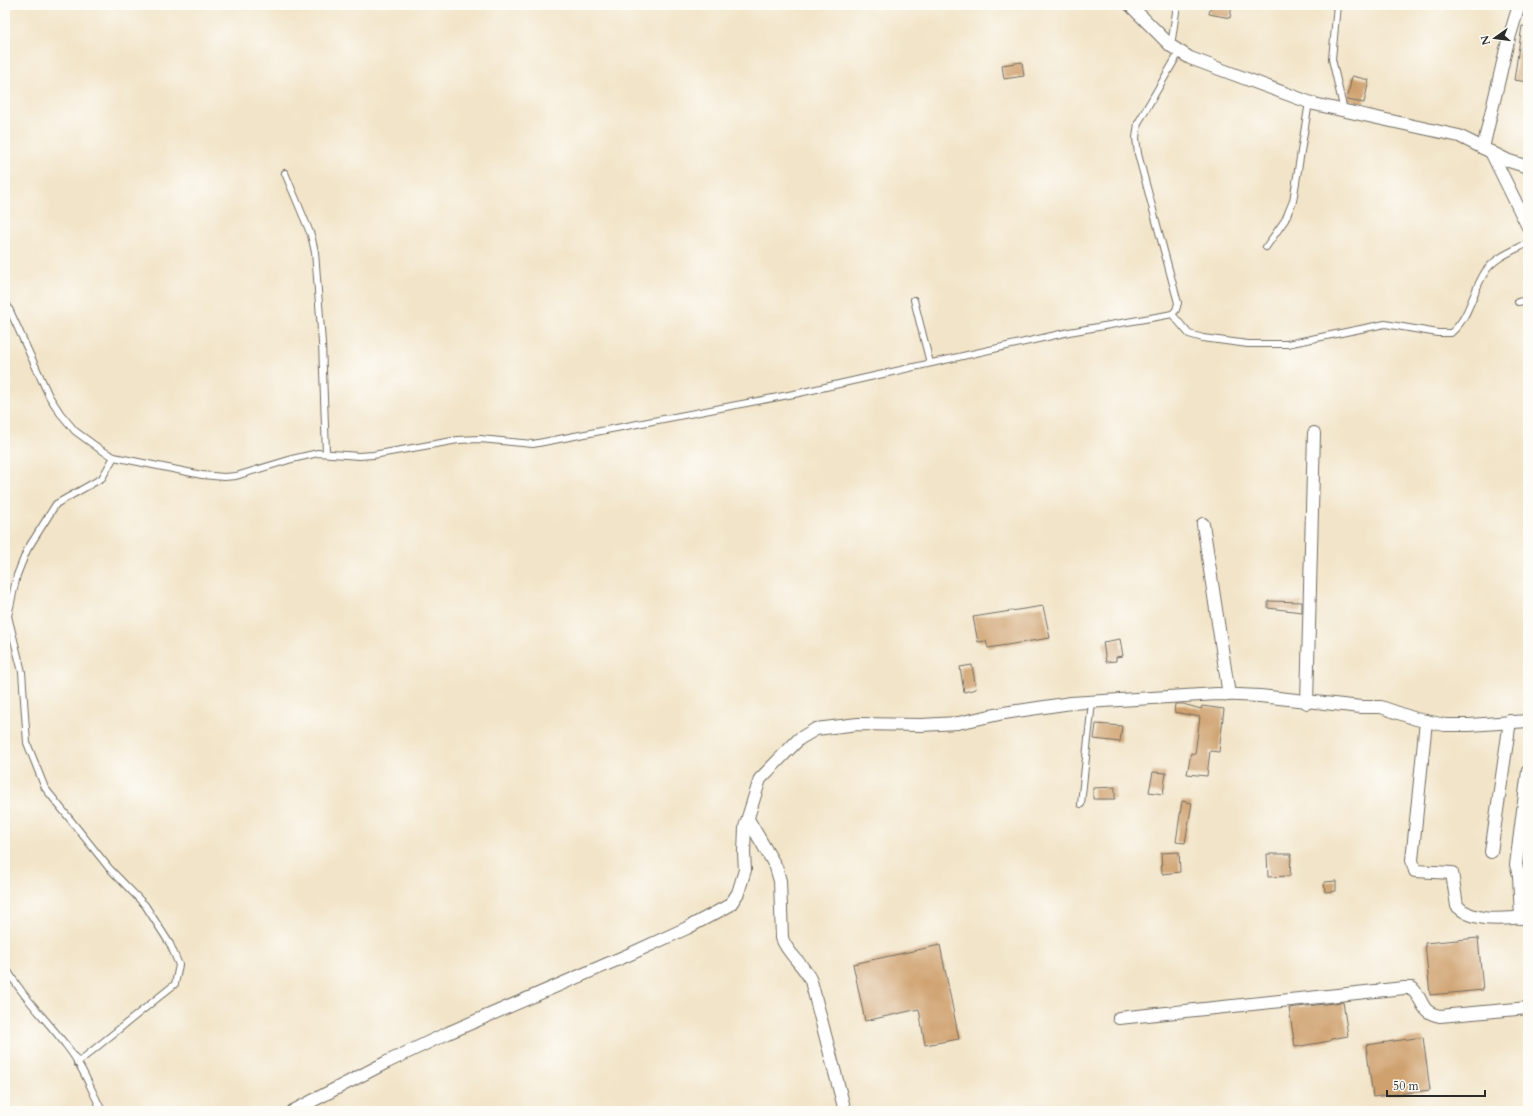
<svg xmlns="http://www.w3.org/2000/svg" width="1533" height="1116" viewBox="0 0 1533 1116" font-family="Cardo,serif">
<rect width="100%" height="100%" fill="#fdfcf7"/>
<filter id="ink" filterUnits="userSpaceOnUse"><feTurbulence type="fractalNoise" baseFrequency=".025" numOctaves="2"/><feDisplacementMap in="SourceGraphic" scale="8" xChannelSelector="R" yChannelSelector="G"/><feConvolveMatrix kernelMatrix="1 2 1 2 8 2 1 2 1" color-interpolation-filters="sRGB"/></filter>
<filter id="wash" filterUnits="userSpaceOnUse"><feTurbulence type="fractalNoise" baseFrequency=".012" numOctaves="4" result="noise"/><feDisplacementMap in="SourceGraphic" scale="16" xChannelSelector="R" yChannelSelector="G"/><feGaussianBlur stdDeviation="0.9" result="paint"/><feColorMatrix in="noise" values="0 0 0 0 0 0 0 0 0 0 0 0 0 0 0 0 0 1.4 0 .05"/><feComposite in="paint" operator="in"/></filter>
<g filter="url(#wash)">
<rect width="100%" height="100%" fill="#f2e4c8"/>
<g id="blocks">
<!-- building -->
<g fill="#cfa16e">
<path d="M 1211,5 L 1232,5 L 1230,18 L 1209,14 Z"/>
<path d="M 1522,26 L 1528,27 L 1528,82 L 1514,80 Z"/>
<path d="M 1022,62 L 1024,76 L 1004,79 L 1002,65 Z"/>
<path d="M 1352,76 L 1369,80 L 1364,103 L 1347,100 Z"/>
<path d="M 1268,601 L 1302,602 L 1302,612 L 1268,608 Z"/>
<path d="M 1043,606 L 1050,638 L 988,648 L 986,641 L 978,642 L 973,617 Z"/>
<path d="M 1120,639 L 1123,656 L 1116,657 L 1116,661 L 1106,662 L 1103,642 Z"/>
<path d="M 972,665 L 976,689 L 964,692 L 960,667 Z"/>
<path d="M 1175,704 L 1183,704 L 1201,709 L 1202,706 L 1224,709 L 1219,752 L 1210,751 L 1207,776 L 1187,774 L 1191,753 L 1195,754 L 1200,717 L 1174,712 Z"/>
<path d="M 1096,724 L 1122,726 L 1120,742 L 1094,739 Z"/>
<path d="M 1153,772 L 1166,773 L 1163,794 L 1149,792 Z"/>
<path d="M 1115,787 L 1115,799 L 1093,799 L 1093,788 Z"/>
<path d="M 1182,801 L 1192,803 L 1185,843 L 1176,842 Z"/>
<path d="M 1179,852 L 1180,872 L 1162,874 L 1161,853 Z"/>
<path d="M 1267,854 L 1291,854 L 1290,876 L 1268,877 Z"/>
<path d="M 1336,881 L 1336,891 L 1325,892 L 1324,882 Z"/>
<path d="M 1478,938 L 1483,990 L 1430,995 L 1425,943 Z"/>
<path d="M 940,945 L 959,1039 L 925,1045 L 919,1009 L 865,1021 L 853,964 Z"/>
<path d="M 1343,1002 L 1348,1036 L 1331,1039 L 1330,1041 L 1295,1047 L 1289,1008 Z"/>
<path d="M 1423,1037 L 1430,1090 L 1373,1097 L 1366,1045 Z"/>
</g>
</g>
</g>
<g filter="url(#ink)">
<use href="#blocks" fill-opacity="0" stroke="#716c62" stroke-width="1"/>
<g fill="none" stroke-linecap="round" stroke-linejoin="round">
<defs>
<g id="service">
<path d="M 1337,5 L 1332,59 L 1344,111"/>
<path d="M 1171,46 L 1177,5"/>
<path d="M 285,173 L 311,235 L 315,252 L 322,343 L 326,453"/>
<path d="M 1266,247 L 1285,220 L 1293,201 L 1309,102"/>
<path d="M 5,300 L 49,396 L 60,413 L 75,431 L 101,450 L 114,457 L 202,475 L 224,477 L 236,476 L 292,459 L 318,453 L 359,456 L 373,455 L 458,440 L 480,439 L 533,444 L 799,393 L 1069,332 L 1162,316 L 1172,314 L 1176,310 L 1178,303 L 1138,154 L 1136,138 L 1138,123 L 1180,51"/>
<path d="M 914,300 L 930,363"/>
<path d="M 1518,302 L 1528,300"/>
<path d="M 1172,314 L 1189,334 L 1203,338 L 1248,344 L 1287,344 L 1385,324 L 1438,333 L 1451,333 C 1470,317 1472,292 1485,272 C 1495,257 1513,251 1528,243"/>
<path d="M 1081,804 L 1092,702"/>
<path d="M 5,966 C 21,995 45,1018 65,1044 C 81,1063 91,1089 102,1111"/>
<path d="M 77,1063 L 175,984 L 179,965 L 170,944 L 145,905 L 109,868 L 45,788 L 27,743 L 22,672 L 8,616 L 17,575 L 27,550 L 56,504 L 102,478 L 114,457"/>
</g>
<g id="minor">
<path d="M 1130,5 L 1171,46 L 1190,58 L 1314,104 L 1459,136 L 1509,161 L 1528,167"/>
<path d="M 1483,148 L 1507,45 L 1519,5"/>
<path d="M 1491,152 L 1528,227"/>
<path d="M 1203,524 L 1229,695"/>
<path d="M 1307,703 L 1314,433"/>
<path d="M 1426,721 L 1412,860 L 1415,871 L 1452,873 L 1457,906 C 1475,924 1505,918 1528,917"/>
<path d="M 1528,771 L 1516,865 L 1519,875 L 1528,877"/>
<path d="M 748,819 L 776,867 L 780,881 L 782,938 C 787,954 804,964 811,981 L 845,1111"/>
<path d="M 1491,852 L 1510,721"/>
<path d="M 1519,875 L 1521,918"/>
<path d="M 1119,1018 L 1404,988 L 1412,988 C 1424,1000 1420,1013 1440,1016 L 1528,1008"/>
<path d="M 293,1111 L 387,1062 L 448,1033 L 628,955 L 687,928 L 730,905 L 738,893 L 745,870 L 744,853 L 745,827 L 760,779 L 799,739 L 816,729 L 858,724 L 921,725 L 958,723 L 1004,713 L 1071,703 L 1217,694 L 1260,696 L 1361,707 L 1381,707 L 1416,719 L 1445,725 L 1469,725 L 1528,721"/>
</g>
</defs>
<!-- service casing -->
<use href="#service" stroke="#716c62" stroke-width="8"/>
<!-- minor casing -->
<use href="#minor" stroke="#716c62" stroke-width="14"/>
<!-- service -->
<use href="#service" stroke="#fff" stroke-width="6"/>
<!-- minor -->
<use href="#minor" stroke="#fff" stroke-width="12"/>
</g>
</g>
<!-- margin -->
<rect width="1533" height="1116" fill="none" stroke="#fdfcf7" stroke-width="20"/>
<!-- north arrow -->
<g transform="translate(1495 38) rotate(256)" stroke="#fdfcf7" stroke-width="3" paint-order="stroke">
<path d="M0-3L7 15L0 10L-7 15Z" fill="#2b2b2b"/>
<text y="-6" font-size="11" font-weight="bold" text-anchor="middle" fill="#2b2b2b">N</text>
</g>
<!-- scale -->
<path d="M1387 1090v6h98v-6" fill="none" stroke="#2b2b2b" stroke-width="2"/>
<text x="1393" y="1090" font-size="12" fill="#2b2b2b" stroke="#fdfcf7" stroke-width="3" paint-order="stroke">50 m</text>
</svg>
